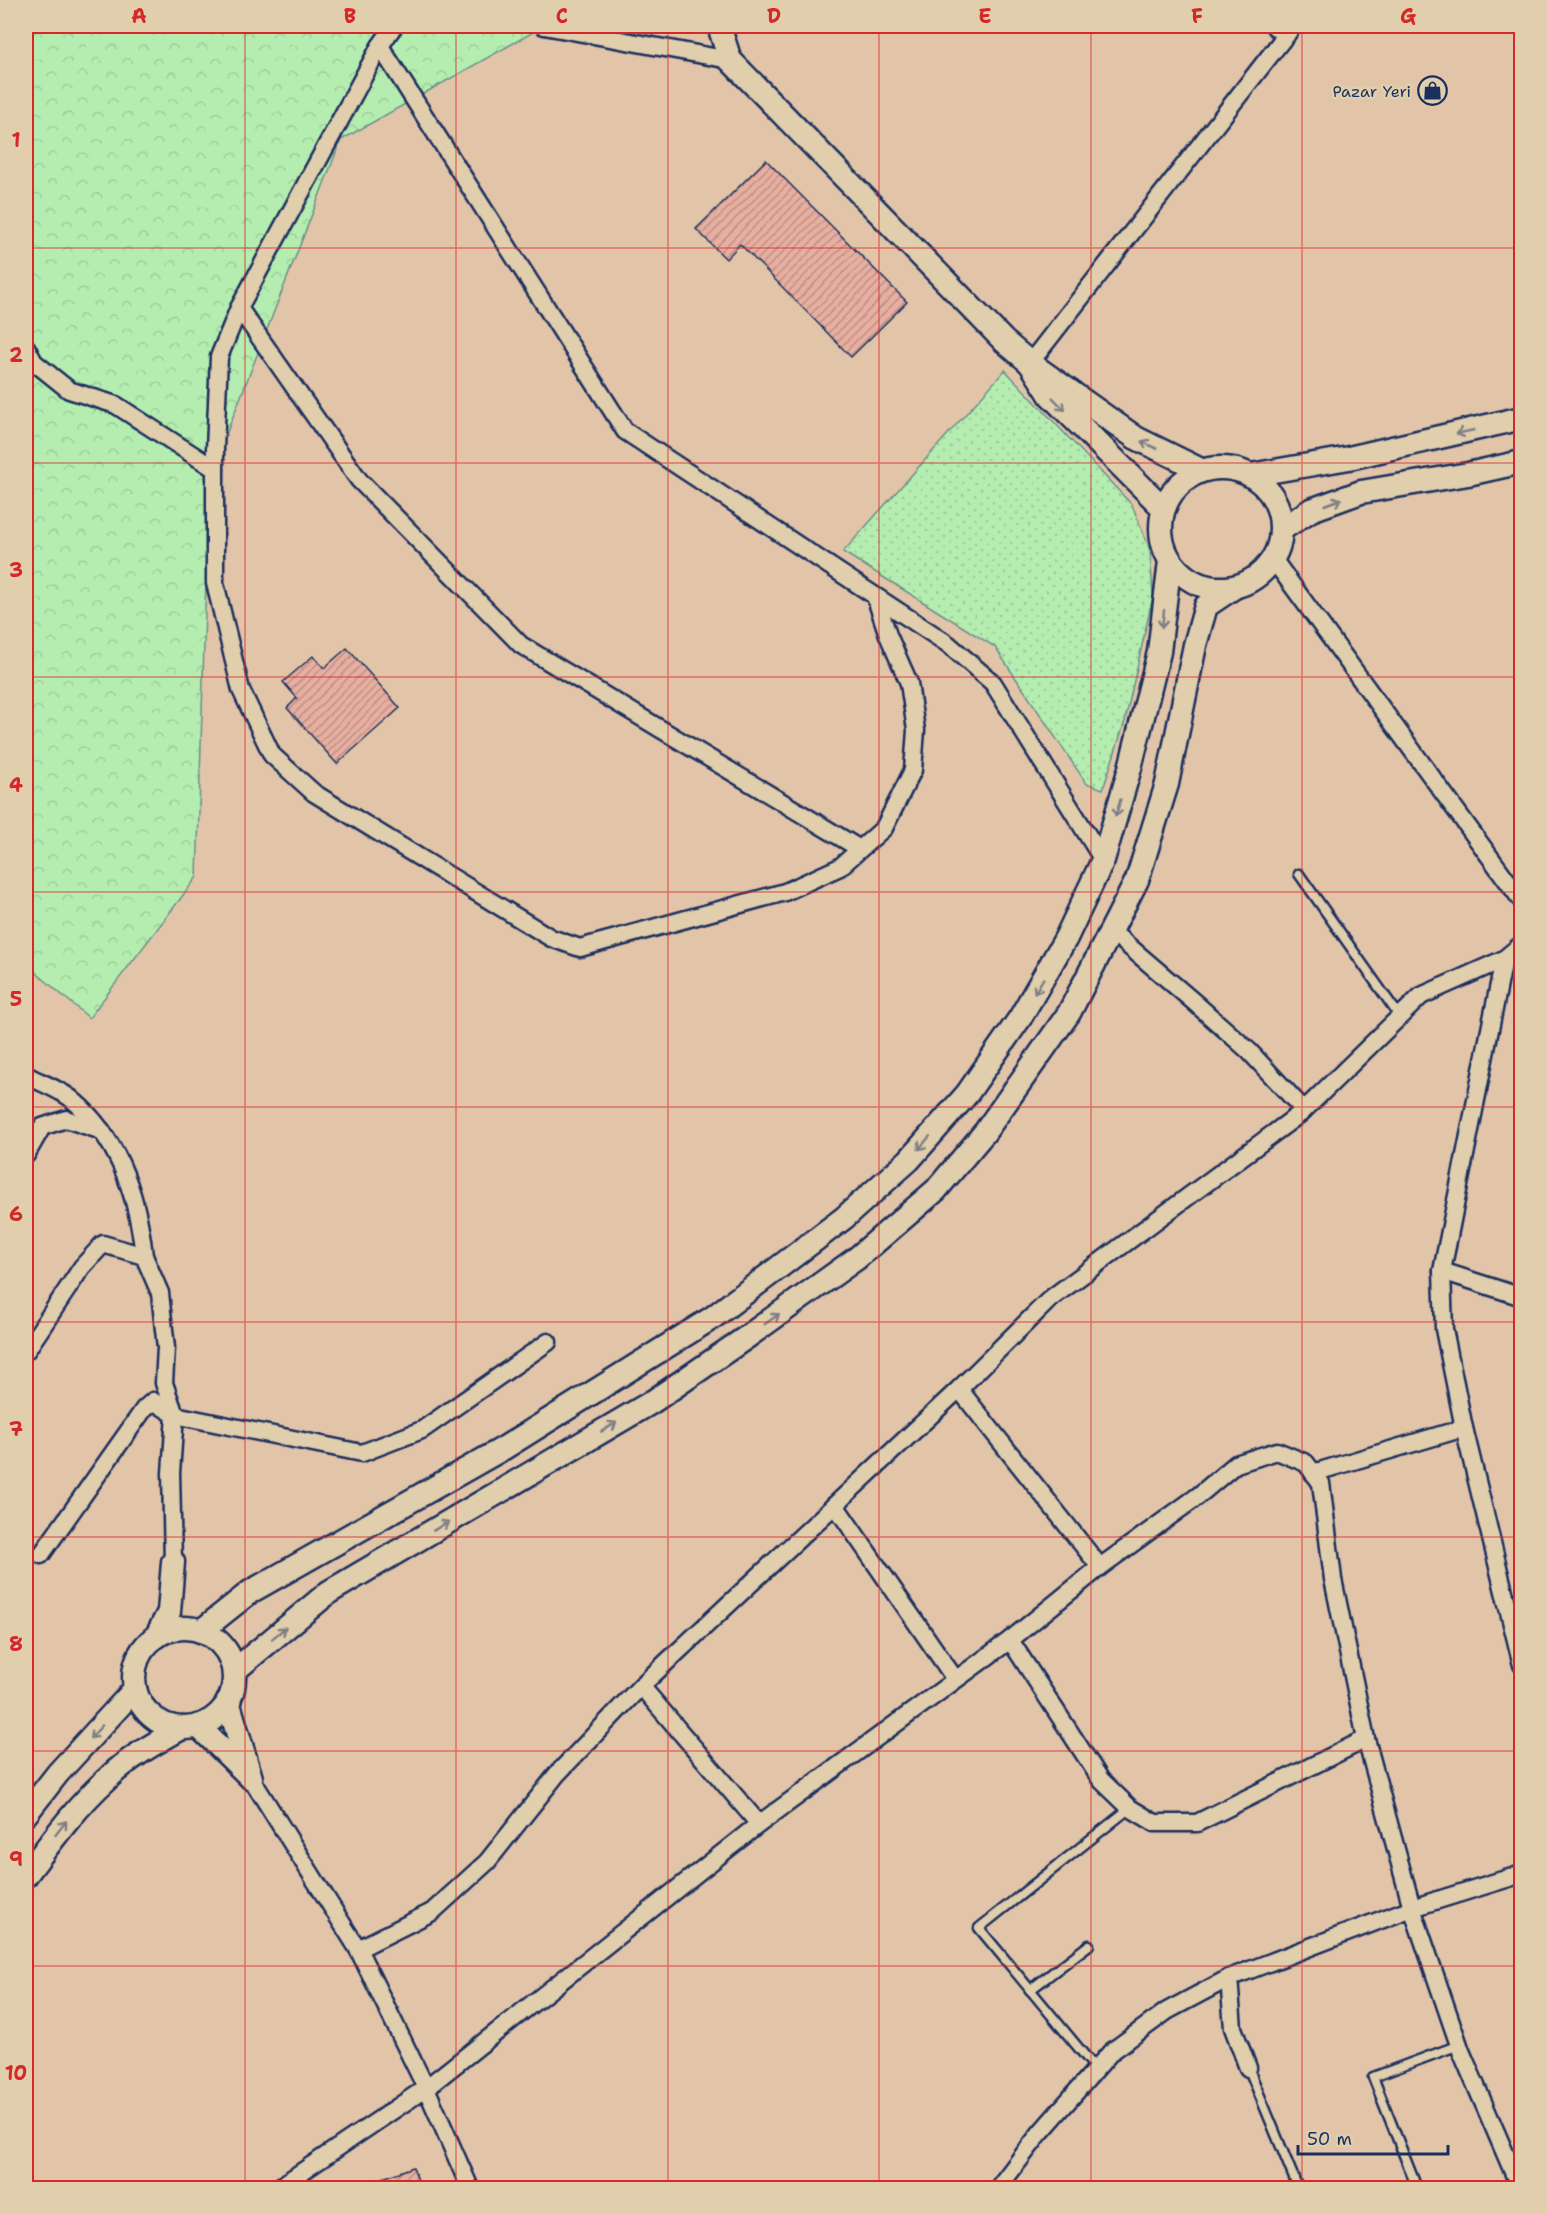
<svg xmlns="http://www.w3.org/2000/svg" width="1547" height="2214" viewBox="0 0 1547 2214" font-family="'Shantell Sans',sans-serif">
<defs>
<pattern id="forest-crowns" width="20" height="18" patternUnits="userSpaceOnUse" patternTransform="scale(1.5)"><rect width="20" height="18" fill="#b5edb0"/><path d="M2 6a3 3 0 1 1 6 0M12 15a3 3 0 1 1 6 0" fill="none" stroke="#9bcc9a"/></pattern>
<pattern id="park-dots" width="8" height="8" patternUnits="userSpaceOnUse" patternTransform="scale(1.5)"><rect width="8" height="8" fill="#b5edb0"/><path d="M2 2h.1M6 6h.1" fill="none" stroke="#9bcc9a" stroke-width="1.8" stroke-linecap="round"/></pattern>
<pattern id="building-hatch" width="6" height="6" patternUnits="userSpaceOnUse" patternTransform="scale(1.5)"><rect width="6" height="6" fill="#e8afa1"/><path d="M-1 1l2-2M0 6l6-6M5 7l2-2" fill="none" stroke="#bb8f86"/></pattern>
</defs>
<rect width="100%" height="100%" fill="#e2c5a9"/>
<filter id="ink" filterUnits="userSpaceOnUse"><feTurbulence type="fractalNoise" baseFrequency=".0167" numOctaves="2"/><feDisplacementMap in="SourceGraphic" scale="12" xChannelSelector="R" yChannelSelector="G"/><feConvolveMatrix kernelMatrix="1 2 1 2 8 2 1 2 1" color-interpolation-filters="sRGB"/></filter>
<g filter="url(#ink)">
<!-- forest -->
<path fill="url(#forest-crowns)" stroke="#688e87" stroke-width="1.5" d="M 26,26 L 544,26 L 341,140 L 209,478 L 197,877 L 89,1018 L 26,964 Z"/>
<!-- park -->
<path fill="url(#park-dots)" stroke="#688e87" stroke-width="1.5" d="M 1005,370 L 1132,505 L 1150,550 L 1153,596 L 1125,721 L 1103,789 L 1086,783 L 995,647 L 843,552 Z"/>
<!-- building -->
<g fill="url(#building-hatch)" stroke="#1b2f5e" stroke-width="1.5">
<path d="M 766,160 L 907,302 L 851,357 L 740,244 L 726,259 L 696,229 Z"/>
<path d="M 347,648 L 400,708 L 337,764 L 287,708 L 297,698 L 283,682 L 313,656 L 324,668 Z"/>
<path d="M 413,2167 L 421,2188 L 359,2188 L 358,2187 Z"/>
</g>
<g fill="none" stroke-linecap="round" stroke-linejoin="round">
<defs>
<g id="lane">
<path d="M 1299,874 L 1400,1017"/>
<path d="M 1030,1990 L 1089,1945"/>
<path d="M 1248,2067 L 1298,2188"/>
<path d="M 1096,2069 L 979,1928 L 1130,1808"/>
<path d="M 1417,2188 L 1373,2077 L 1459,2045"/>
</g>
<g id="street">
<path d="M 394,26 L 380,46 L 239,308 L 219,357 L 215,449 L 215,583 L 241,690 L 272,755 L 314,793 L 551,938 L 580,948 L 785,892 L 840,867 L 884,828 L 913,770 L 916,730 L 909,683 L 888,635 L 875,596"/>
<path d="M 544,26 L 730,60"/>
<path d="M 1274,26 L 1286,36"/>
<path d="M 380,46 L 625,431 L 948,644 L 993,683 L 1103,860"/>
<path d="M 239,308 L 359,480 L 521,645 L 860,849"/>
<path d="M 26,347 L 34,362 L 69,390 L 116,405 L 215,469"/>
<path d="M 1030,363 L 1293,26"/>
<path d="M 1273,559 L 1522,901"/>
<path d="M 1111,931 L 1194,1002 L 1249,1051 L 1304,1110"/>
<path d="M 1504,959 L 1442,1271 L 1444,1329 L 1464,1428 L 1522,1665"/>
<path d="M 26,1075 C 41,1083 62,1090 74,1101 C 120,1140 138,1199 144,1256"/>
<path d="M 26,1155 L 42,1127 L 66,1119 L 102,1131"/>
<path d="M 1442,1271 L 1522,1297"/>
<path d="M 26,1351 L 82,1267 L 103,1244 L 144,1256 L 160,1293 L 166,1348 L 164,1383 L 175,1415 L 171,1473 L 173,1562"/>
<path d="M 959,1389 L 1100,1567"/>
<path d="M 1313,1473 L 1464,1428"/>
<path d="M 835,1505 L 955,1679"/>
<path d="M 41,1555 L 144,1409 L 153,1401 L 175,1415 L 362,1453 L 422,1430 L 548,1342"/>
<path d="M 1010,1640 L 1101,1780 L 1130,1808 L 1155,1823 L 1197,1823 L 1366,1739"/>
<path d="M 641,1686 L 759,1824"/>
<path d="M 251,1778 L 358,1949 L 426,2088 L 470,2188"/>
<path d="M 358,1949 L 432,1912 L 487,1862 L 557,1774 L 641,1686 L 959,1389 L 1050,1299 L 1301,1113 L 1421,996 L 1504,959 L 1522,944"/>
<path d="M 1229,1978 L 1233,2028 L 1248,2068"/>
<path d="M 278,2188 L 426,2088 L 759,1824 L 1010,1640 L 1100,1567 L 1198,1496 L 1236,1464 L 1277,1451 L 1306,1463 L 1321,1483 L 1333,1579 L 1366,1739 L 1412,1908 L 1461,2051 L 1520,2188"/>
<path d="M 998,2188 L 1040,2133 L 1111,2052 L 1167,2011 L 1229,1978 L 1412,1908 L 1522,1874"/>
</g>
<g id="secondary">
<path d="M 719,26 L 730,60 L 1004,341 L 1030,363"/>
<circle cx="1221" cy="528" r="60"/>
<path d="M 1251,475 L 1349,458 L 1522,418"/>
<path d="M 1163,508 L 1051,396 L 1030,363 L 1136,438 L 1201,470"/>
<path d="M 1282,529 L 1311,510 L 1361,492 L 1468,474 L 1522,462"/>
<circle cx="184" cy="1678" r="50"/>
<path d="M 201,1631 L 250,1592 L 504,1448 L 712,1318 L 844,1218 L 909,1160 L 967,1094 L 1020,1018 L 1066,938 L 1103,860 L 1130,768 L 1159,652 L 1170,561"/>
<path d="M 156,1637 L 169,1612 L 173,1562"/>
<path d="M 234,1671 L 329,1592 L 652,1402 L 744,1339 L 857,1258 L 936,1190 L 985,1132 L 1069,1013 L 1137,880 L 1167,784 L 1195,645 L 1206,606 L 1233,588"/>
<path d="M 228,1701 L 251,1778"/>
<path d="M 198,1726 L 250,1777"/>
<path d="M 26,1814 L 58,1773 L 135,1689"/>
<path d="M 26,1875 C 51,1842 75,1808 106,1780 C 128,1758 155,1743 182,1728"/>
</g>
</defs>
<!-- lane casing -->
<use href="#lane" stroke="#1b2f5e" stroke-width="13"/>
<!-- street casing -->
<use href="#street" stroke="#1b2f5e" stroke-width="21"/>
<!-- secondary casing -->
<use href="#secondary" stroke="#1b2f5e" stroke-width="27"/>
<!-- lane -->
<use href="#lane" stroke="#e0ceac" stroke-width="8"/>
<!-- street -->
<use href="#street" stroke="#e0ceac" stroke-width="16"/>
<!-- secondary -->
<use href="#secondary" stroke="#e0ceac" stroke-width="22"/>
</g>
<!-- one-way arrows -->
<defs><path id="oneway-shaft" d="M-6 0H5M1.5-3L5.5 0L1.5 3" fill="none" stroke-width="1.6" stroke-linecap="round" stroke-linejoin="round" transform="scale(1.5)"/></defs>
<g stroke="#7e7e85">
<use href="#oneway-shaft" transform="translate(1059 404) rotate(45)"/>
<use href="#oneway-shaft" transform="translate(1465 432) rotate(167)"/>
<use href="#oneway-shaft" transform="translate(1149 445) rotate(-154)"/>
<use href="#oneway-shaft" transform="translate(1333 502) rotate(-20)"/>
<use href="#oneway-shaft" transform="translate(1163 619) rotate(97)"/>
<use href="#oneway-shaft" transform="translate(1118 808) rotate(106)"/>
<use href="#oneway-shaft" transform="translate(1039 986) rotate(120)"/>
<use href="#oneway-shaft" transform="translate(924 1143) rotate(131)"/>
<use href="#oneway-shaft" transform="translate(772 1319) rotate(-35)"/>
<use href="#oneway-shaft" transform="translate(609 1427) rotate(-31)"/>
<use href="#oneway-shaft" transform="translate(441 1526) rotate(-31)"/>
<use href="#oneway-shaft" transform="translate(279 1633) rotate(-39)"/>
<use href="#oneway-shaft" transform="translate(96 1732) rotate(133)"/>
<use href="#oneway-shaft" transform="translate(61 1828) rotate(-52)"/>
</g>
</g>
<!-- grid -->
<path fill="none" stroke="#d62828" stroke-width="1.5" stroke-opacity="0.55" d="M 245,26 L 245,2188M 456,26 L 456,2188M 668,26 L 668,2188M 879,26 L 879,2188M 1091,26 L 1091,2188M 1302,26 L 1302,2188M 26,248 L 1522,248M 26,463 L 1522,463M 26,677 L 1522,677M 26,892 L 1522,892M 26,1107 L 1522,1107M 26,1322 L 1522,1322M 26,1537 L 1522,1537M 26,1751 L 1522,1751M 26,1966 L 1522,1966"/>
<!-- icons -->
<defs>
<symbol id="shop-ring" viewBox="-11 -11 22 22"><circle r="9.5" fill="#e0ceac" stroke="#1b2f5e" stroke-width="1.5"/><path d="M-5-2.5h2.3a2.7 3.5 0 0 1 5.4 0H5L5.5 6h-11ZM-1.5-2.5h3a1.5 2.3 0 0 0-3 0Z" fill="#1b2f5e"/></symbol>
</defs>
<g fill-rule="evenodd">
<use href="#shop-ring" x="1416" y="74" width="33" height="33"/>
</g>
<g text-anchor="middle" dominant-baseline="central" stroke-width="5" stroke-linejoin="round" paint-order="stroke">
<!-- poi labels -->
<g font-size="16" fill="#1b2f5e" stroke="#e0ceac" text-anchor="end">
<text x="1411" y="91">Pazar Yeri</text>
</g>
</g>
<!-- margin -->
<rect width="1547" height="2214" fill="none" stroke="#e0ceac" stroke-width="66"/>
<!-- scale -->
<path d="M1298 2145v9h150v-9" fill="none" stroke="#1b2f5e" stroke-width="3"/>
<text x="1307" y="2145" font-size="18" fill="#1b2f5e" stroke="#e0ceac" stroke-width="4.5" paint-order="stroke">50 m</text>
<rect x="33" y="33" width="1481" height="2148" fill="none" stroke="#d62828" stroke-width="2"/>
<g font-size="20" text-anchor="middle" font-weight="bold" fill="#d62828">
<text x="139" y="23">A</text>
<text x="350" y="23">B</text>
<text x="562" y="23">C</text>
<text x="774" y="23">D</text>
<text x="985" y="23">E</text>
<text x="1197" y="23">F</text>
<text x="1408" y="23">G</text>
<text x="16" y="147">1</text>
<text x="16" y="362">2</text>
<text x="16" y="577">3</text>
<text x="16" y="792">4</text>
<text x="16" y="1006">5</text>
<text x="16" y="1221">6</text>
<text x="16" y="1436">7</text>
<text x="16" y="1651">8</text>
<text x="16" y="1866">9</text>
<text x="16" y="2080">10</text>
</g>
</svg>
